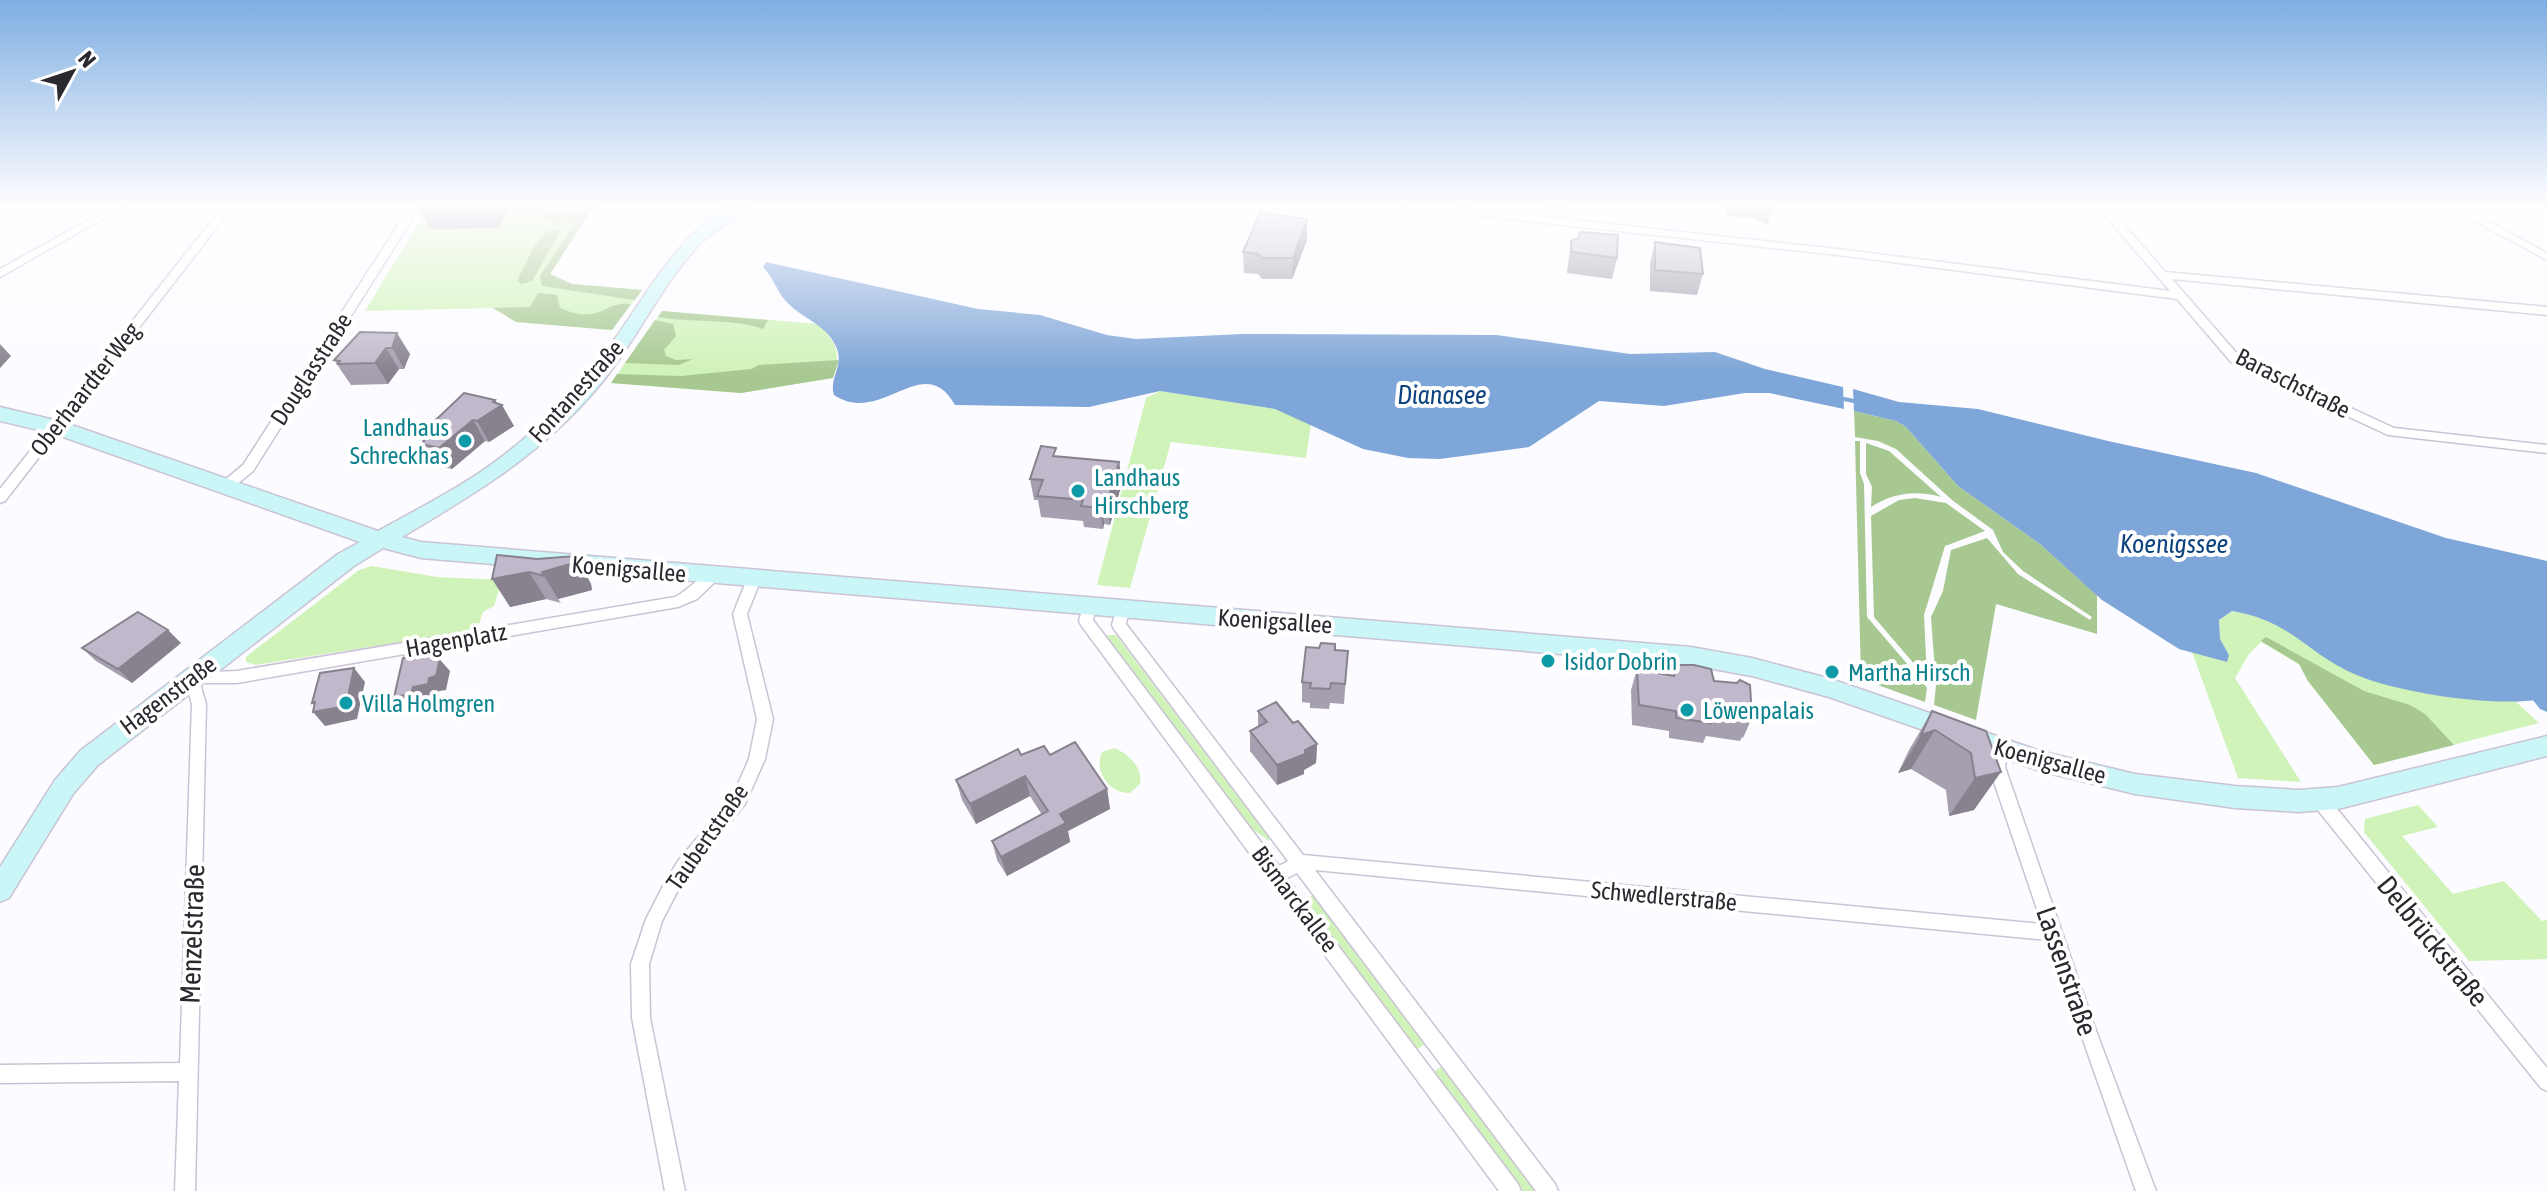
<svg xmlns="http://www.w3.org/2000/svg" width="2547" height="1191" viewBox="0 0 2547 1191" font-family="'Asap Condensed',sans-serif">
<rect width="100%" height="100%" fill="#fcfbff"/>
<!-- green -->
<g fill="#d0f3b9">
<path d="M 429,205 L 595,205 L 550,274 L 572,284 L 642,290 L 612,330 L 516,322 L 493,308 L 365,311 Z"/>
<path d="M 662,311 L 819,324 C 837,345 841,351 833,378 L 741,393 L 611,383 Z"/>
<path d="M 1160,391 L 1275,409 L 1311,424 L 1306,458 L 1171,442 L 1130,588 L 1097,585 L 1146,398 Z"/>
<path d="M 372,566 L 437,577 L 502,580 L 494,606 L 483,612 L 477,630 L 255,665 L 246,662 L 246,657 L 256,649 L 359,570 Z"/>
<path d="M 2232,611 L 2254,615 L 2285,628 L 2352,673 L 2453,697 L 2514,700 L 2539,723 L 2374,765 L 2308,681 L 2299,664 L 2261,642 L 2249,654 L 2235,678 L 2301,782 L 2238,778 L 2192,652 L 2223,661 L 2229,655 L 2220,639 L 2219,620 Z"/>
<path d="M 1105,635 L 1116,635 L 1269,837 L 1269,841 L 1251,828 Z"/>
<path d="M 1115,748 C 1129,755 1143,767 1140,784 L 1130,793 C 1110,794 1093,771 1102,752 Z"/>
<path d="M 2418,805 L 2438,827 L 2402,836 L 2453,894 L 2504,881 L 2542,921 L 2547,920 L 2547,959 L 2469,961 L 2364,832 L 2365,819 Z"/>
<path d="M 1313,895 L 1425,1044 L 1416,1050 L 1305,900 Z"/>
<path d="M 1442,1066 L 1538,1191 L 1522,1191 L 1433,1072 Z"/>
</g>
<!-- forest -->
<g fill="#a7c991">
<path d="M 557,205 L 595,205 L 550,274 L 572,284 L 642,290 L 635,300 L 542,286 L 540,276 L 574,224 L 569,221 L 554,226 L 554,220 L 544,218 L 543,213 Z"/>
<path d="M 562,228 L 532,281 L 522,284 L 517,281 L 533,248 L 547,231 Z"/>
<path d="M 538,293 L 557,295 L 560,308 C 601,326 601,301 631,304 L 612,330 L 516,322 L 493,308 L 530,307 Z"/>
<path d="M 662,311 L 768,320 L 763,329 C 731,318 692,323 658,317 Z"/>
<path d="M 655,320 L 673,324 L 676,336 L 664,350 L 666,356 L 676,360 L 693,359 L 679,365 L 625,363 Z"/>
<path d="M 839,360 L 833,378 L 741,393 L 611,383 L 617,374 L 681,376 L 751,369 L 759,365 Z"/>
<path d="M 1854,411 L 1896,421 L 1906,427 L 1958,486 L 2040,544 L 2097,595 L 2097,634 L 1996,604 L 1976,720 L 1934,705 L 1936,685 L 1931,617 L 1943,591 L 1951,550 L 1987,538 L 2018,574 L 2090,620 L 2092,617 L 2023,571 L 2003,552 L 1993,530 L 1952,500 L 1896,449 L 1878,441 L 1855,437 Z"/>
<path d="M 1855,441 L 1860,441 L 1860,473 L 1864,484 L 1867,617 L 1921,680 L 1927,688 L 1925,702 L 1861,679 Z"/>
<path d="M 1866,443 L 1889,451 L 1941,497 C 1916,490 1893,493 1871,507 L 1872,487 L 1866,474 Z"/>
<path d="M 1915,498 L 1946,503 L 1985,531 L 1945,546 L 1924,615 L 1927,679 L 1874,617 L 1871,516 L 1899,500 Z"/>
<path d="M 2266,637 L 2364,691 L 2410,705 L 2425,714 L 2454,745 L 2374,765 L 2308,681 L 2299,664 L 2261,641 Z"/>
</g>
<!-- water -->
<g fill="#7fa6d8">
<path d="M 766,262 L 978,309 L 1040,315 L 1107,335 L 1136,339 L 1242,334 L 1497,335 L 1630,354 L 1715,352 L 1765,369 L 1843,387 L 1844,409 L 1769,393 L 1745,393 L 1664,406 L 1599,401 L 1529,447 L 1440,459 L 1408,458 L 1363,449 L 1275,409 L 1160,391 L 1089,407 L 955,405 C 923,349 882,427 834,395 C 829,380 842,368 838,352 C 830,324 800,319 784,299 C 776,289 773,277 763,267 Z"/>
<path d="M 1853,389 L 1899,402 L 1978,409 L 2108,441 L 2256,473 L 2446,538 L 2547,561 L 2547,698 C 2501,709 2395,693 2352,673 C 2304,651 2291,621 2232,611 L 2219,620 L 2220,639 L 2229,655 L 2227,662 L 2179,649 L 2102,600 L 2040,544 L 1958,486 L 1906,427 L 1896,421 L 1854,411 Z"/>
</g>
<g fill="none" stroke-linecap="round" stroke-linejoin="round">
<!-- stream -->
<path stroke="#7fa6d8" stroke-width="4" d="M 1844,399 L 1854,401"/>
<!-- canal -->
<path fill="#7fa6d8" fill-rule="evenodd" d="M 2542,691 L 2547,693 L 2547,712 L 2540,709 L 2532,699 L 2535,694 Z"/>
<defs>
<g id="street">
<path d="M 115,205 L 127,205 L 0,277 L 0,269 Z"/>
<path d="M 224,205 L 234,205 L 5,501 L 0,503 L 0,489 Z"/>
<path d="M 411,205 L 421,205 L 253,471 L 230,490 L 220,490 L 218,487 L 220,484 L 243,465 Z"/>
<path d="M 1404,205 L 1437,205 L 1846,250 L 2170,291 L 2096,205 L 2107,205 L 2165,272 L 2547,307 L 2547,315 L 2172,279 L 2239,356 L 2394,428 L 2547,445 L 2547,453 L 2388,435 L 2231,362 L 2177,299 L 1846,256 L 1409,208 Z"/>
<path d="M 2445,205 L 2458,205 L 2547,253 L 2547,260 Z"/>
<path d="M 712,571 L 717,572 L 719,576 L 717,580 L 697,599 L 678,607 L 237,683 L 200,683 L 206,704 L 195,1191 L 175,1191 L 179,1081 L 0,1083 L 0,1065 L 180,1063 L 192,704 L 184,677 L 186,673 L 237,671 L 675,597 C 689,590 698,577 712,571 Z"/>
<path d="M 754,574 L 761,579 L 747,614 L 773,719 L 765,759 L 745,804 L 690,871 L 676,894 L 662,921 L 649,964 L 650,1018 L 685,1191 L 665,1191 L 632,1018 L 631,964 L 646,919 L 664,884 L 678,861 L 733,795 L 749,759 L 757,719 L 733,614 L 747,579 Z"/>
<path d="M 1089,602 L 1094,603 L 1096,607 L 1093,620 L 1279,866 L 1288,861 L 1114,629 L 1112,625 L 1117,606 L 1127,606 L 1129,610 L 1126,624 L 1303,855 L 2042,924 L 1989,767 L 1995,745 L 2000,743 L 2005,745 L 2008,749 L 2005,767 L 2095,1028 L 2156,1191 L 2136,1191 L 2048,940 L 1315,870 L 1555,1184 L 1558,1191 L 1536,1191 L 1297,873 L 1287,878 L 1518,1184 L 1521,1191 L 1499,1191 L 1081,625 L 1079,621 L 1084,603 Z"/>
<path d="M 2319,792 L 2325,794 L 2547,1068 L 2547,1091 L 2541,1088 L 2313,804 L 2311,799 L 2313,794 Z"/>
</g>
<path id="secondary" d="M 729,205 L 748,205 C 734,221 712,230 697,247 C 659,289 635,343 599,386 C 542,454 476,493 402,537 L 421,542 L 1691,647 L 1752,658 L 1831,679 L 2040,751 L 2135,774 L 2235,786 L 2298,790 L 2338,787 L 2547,736 L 2547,756 L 2338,809 L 2298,812 L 2235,808 L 2135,794 L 2040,771 L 1829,697 L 1752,676 L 1691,665 L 421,558 L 383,548 L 354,566 L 98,765 L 73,794 L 9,898 L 0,902 L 0,867 L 55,780 L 80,751 L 338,554 L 360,542 L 52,433 L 0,421 L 0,407 L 63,422 L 378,531 C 421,507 466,485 504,455 C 532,434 561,404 584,378 C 635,322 663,246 729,205 Z"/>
</defs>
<!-- street casing -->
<use href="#street" stroke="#cbc3d5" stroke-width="3"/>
<!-- secondary casing -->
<use href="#secondary" stroke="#cbc3d5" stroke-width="3"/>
<!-- street -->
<use href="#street" fill="#fff" fill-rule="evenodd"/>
<!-- secondary -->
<use href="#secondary" fill="#caf6f8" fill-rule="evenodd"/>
</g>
<!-- wall -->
<g fill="#a69faf">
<path d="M 417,205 L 511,205 L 498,228 L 430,229 Z"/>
<path d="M 1535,205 L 1570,205 L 1569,209 Z"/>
<path d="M 1725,205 L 1771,205 L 1772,211 L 1767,225 L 1753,218 L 1726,216 Z"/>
<path d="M 1307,219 L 1307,240 L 1292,279 L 1262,279 L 1258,274 L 1244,273 L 1243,252 Z"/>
<path d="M 1580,232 L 1617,258 L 1612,279 L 1567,273 L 1571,241 L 1578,238 Z"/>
<path d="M 1655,242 L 1703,274 L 1697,295 L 1650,291 L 1650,263 Z"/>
<path d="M 360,332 L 410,354 L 404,369 L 399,369 L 388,384 L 351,385 L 334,360 Z"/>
<path d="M 497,403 L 514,426 L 489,442 L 485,441 L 452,469 L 435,465 L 422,444 L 423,442 L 419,436 Z"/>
<path d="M 1057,457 L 1119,462 L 1122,483 L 1110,525 L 1104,524 L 1103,529 L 1084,527 L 1083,521 L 1041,517 L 1038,500 L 1034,500 L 1030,479 Z"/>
<path d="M 576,556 L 591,584 L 592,590 L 558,599 L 561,603 L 546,599 L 510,607 L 537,559 Z"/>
<path d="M 181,643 L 132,683 L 96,661 L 82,648 Z"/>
<path d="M 1335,650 L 1348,651 L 1344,704 L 1330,703 L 1329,709 L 1310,708 L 1310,703 L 1302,702 L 1302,682 Z"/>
<path d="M 1677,665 L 1714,681 L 1752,718 L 1743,738 L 1742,737 L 1740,741 L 1706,736 L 1703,743 L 1669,738 L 1669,731 L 1632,725 L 1631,690 L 1637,669 L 1673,675 Z"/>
<path d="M 1258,711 L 1293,723 L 1317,744 L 1316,763 L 1304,770 L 1304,774 L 1277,785 L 1250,751 L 1250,731 L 1258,726 Z"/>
<path d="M 1932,711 L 1986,731 L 1974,810 L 1949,816 L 1946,790 L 1911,769 L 1898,773 L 1909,750 Z"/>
<path d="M 1021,755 L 1050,755 L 1107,789 L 1110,809 L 1068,831 L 1070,842 L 1007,876 L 997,860 L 992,841 L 1042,815 L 1030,796 L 976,824 L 962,800 L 956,780 Z"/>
</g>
<!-- shaded-wall -->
<g fill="#87828e">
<path d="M 487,205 L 511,205 L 498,228 Z"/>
<path d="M 1307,219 L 1307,240 L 1292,279 L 1293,258 Z"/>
<path d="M 397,333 L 410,354 L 404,369 L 392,348 Z"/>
<path d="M 0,344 L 11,356 L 0,368 Z"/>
<path d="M 386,348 L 399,369 L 388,384 L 375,363 Z"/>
<path d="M 495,400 L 499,407 L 502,405 L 514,426 L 489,442 L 477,421 Z"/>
<path d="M 473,420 L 485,441 L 452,469 L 439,448 Z"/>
<path d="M 1119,462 L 1122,483 L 1110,525 L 1107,504 Z"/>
<path d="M 1102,503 L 1104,524 L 1103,529 L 1100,508 Z"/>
<path d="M 576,556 L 591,584 L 592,590 L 558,599 L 542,572 Z"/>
<path d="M 529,572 L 546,599 L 510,607 L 492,579 Z"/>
<path d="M 168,630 L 181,643 L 132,683 L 118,669 Z"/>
<path d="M 434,653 L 450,671 L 446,690 L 439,691 L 438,698 L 423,700 L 421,707 L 405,710 L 394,697 L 413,687 L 433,659 Z"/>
<path d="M 354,668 L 365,682 L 357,719 L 325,726 L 313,712 L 319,711 L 312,703 L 315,702 Z"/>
<path d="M 1935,730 L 1911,769 L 1898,773 L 1921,735 Z"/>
<path d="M 1317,744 L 1316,763 L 1304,770 L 1305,750 Z"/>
<path d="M 1305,754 L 1304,774 L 1277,785 L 1277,765 Z"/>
<path d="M 2001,772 L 1974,810 L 1949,816 L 1975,778 Z"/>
<path d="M 1025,776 L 1030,796 L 976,824 L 970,804 Z"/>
<path d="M 1107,789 L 1110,809 L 1068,831 L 1070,842 L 1007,876 L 1001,857 L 1060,814 Z"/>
</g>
<!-- building -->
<g fill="#c1b9cb" stroke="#87828e" stroke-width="2">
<path d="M 1759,205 L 1771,205 L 1772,211 Z"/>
<path d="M 1260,213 L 1307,219 L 1293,258 L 1262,258 L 1258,254 L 1243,252 Z"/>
<path d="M 1580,232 L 1618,235 L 1617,258 L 1571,252 L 1571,241 L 1579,238 Z"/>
<path d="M 1655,242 L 1700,248 L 1703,274 L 1655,270 Z"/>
<path d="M 360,332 L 397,333 L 392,348 L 386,348 L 375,363 L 338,364 L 340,361 L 334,360 Z"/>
<path d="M 464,393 L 495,400 L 493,402 L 502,405 L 477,421 L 473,420 L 439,448 L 422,444 L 426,438 L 419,436 Z"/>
<path d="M 1041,446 L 1056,448 L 1053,456 L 1119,462 L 1107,504 L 1102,503 L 1100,508 L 1081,506 L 1083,500 L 1037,496 L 1043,480 L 1030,479 Z"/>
<path d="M 497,555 L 537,559 L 576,556 L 577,562 L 542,572 L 545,576 L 529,572 L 492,579 Z"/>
<path d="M 138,612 L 168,630 L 118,669 L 82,648 Z"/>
<path d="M 1321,643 L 1335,644 L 1335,650 L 1348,651 L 1345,684 L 1331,683 L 1330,689 L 1310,688 L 1311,683 L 1302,682 L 1306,647 L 1319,648 Z"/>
<path d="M 434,653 L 433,659 L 440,658 L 436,676 L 429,678 L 428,684 L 413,687 L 411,694 L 394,697 L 403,658 Z"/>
<path d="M 1677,665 L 1694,665 L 1711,669 L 1714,681 L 1737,683 L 1740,680 L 1750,685 L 1752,718 L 1749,717 L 1749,721 L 1711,716 L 1711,723 L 1676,718 L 1676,711 L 1639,705 L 1637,669 L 1648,667 L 1653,672 L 1674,676 Z"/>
<path d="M 354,668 L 346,706 L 313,712 L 315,702 L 312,703 L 320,673 Z"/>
<path d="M 1276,702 L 1293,723 L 1298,721 L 1317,744 L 1305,750 L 1305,754 L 1277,765 L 1250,731 L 1267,722 L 1258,711 Z"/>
<path d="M 1932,711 L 1986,731 L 2001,772 L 1975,778 L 1971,753 L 1935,730 L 1921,735 Z"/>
<path d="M 1075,742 L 1107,789 L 1060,814 L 1066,823 L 1001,857 L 992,841 L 1048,811 L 1025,776 L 970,804 L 956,780 L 1018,749 L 1021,755 L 1044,746 L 1050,755 Z"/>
</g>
<!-- sky -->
<linearGradient id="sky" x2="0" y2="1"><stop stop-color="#7eaee2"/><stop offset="0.55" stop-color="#fefdff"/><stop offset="1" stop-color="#fefdff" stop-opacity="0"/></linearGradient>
<rect width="2547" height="372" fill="url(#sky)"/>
<!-- markers -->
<g fill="#0f9aa8" stroke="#fff" stroke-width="3">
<circle cx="465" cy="441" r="8"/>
<circle cx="1078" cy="491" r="8"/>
<circle cx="1548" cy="661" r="8"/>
<circle cx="1832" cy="672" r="8"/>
<circle cx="346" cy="703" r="8"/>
<circle cx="1687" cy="710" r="8"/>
</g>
<g text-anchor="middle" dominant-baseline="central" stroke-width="8" stroke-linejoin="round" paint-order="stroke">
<!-- street labels -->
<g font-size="24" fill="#2b282f" stroke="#fff">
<text transform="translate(311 369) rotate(-57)">Douglasstraße</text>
<text transform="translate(2293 383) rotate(27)">Baraschstraße</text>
<text transform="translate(85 389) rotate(-52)">Oberhaardter Weg</text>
<text transform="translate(576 391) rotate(-48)">Fontanestraße</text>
<text transform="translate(629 569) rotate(5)">Koenigsallee</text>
<text transform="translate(1275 621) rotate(4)">Koenigsallee</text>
<text transform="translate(456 640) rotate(-10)">Hagenplatz</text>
<text transform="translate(168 695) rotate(-37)">Hagenstraße</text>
<text transform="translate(2050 761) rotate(15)">Koenigsallee</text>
<text transform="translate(707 837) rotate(-55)">Taubertstraße</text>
<text transform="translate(1664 896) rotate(5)">Schwedlerstraße</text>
<text transform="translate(1295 899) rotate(53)">Bismarckallee</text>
</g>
<!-- culture labels -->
<g font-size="24" fill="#0d838f" stroke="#fff" text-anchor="start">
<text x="449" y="427" text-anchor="end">Landhaus<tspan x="449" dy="28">Schreckhas</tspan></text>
<text x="1094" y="477">Landhaus<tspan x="1094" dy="28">Hirschberg</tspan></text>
<text x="1564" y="661">Isidor Dobrin</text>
<text x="1848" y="672">Martha Hirsch</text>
<text x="362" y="703">Villa Holmgren</text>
<text x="1703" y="710">Löwenpalais</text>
</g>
<!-- water labels -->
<g font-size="26" font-style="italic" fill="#0d4480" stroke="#fff">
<text x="1442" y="395">Dianasee</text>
<text x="2174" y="544">Koenigssee</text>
</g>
<!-- near-street labels -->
<g font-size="28" fill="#2b282f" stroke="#fff">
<text transform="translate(192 934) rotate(-88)">Menzelstraße</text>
<text transform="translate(2433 941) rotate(51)">Delbrückstraße</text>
<text transform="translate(2067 971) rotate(71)">Lassenstraße</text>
</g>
</g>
<!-- north arrow -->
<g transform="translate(72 72) rotate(50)" stroke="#ffffff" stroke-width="6" paint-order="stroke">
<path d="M0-6L14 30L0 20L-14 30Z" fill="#2b282f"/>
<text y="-12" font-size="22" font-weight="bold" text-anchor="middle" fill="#2b282f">N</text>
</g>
</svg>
